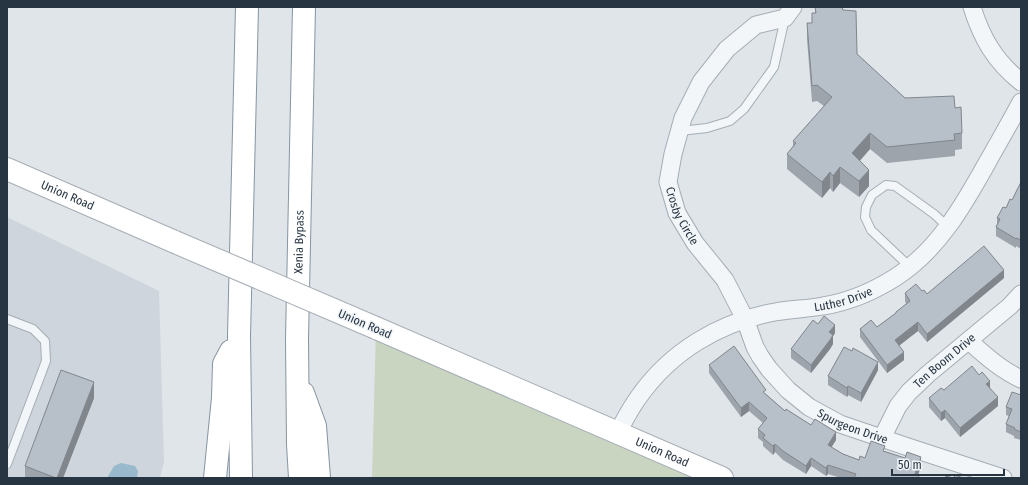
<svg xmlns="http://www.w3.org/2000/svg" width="1028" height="485" viewBox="0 0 1028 485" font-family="'Fira Sans Condensed',sans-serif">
<rect width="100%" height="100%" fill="#e0e5ea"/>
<!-- built -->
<path fill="#ced5dc" d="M 7,217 L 159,291 L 164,462 L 160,478 L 7,478 Z"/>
<!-- green -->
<path fill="#c9d5c1" d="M 376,328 L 720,478 L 372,478 Z"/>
<!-- water -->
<path fill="#99b9cc" d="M 121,463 L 135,466 L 138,471 L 137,478 L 107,478 L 114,466 Z"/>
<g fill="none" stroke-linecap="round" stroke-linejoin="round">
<defs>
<g id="lane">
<path d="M 680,131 L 707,128 L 730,121 L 744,109 L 774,67 L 785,18"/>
<path d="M 910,267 L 871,230 L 865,217 L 866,207 L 872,195 L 886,185 L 895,186 L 934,214 L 948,227"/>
<path d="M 7,319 L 33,329 L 45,341 L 46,361 L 7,464"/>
</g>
<g id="street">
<path id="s1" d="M 793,7 L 785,18 L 756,25 L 727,49 L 701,82 L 683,118 L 673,154 L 668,182 L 677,213 L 695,243 L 725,280 L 745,319 L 755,347 L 760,356 L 769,369 L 788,390 L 809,407 L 840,424 L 908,447 L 1003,478"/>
<path d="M 972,7 C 982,39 995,61 1021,82"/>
<path d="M 969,341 C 985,355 1001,370 1021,379"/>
<path id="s2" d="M 618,432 C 624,421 630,409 638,398 C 670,352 719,322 775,312 C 791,309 807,309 823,306 C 848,302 874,291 896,277 C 938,250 963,206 987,163 C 998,143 1010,123 1021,102"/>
<path id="s3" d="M 882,438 L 898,406 L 909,392 L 928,374 L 1010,306 L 1021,294"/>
</g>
<g id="secondary">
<path id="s4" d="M 7,169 L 175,242"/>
<path id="s5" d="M 376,328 L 722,478"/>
</g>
<g id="highway">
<path d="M 303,393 L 315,426 L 319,478"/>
<path d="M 215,478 L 223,398 L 224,364 L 231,351"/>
<path d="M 241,478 L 239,336 L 247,7"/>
<path id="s6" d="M 300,478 L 298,444 L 297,339 L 304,7"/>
</g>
</defs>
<!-- lane casing -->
<use href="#lane" stroke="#a5adb5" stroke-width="10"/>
<!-- street casing -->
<use href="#street" stroke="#a5adb5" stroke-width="19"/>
<!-- secondary casing -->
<use href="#secondary" stroke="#a5adb5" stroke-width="24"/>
<!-- highway casing -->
<use href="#highway" stroke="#8695a2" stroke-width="24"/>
<!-- lane -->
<use href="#lane" stroke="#f3f6f8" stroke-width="8"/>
<!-- street -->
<use href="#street" stroke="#f3f6f8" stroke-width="17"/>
<!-- secondary -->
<use href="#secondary" stroke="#fff" stroke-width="22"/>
<!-- highway -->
<use href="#highway" stroke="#fff" stroke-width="22"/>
<defs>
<path id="secondary-bridge" d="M 175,242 L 376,328"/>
</defs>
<!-- secondary-bridge casing -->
<use href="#secondary-bridge" stroke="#a5adb5" stroke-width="24" stroke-linecap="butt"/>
<!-- secondary-bridge -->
<use href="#secondary-bridge" stroke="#fff" stroke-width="22"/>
</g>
<!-- wall -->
<g fill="#9da4ac">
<path d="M 815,7 L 843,10 L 857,54 L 905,98 L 955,108 L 962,133 L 962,149 L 955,150 L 955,156 L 887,163 L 870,149 L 860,161 L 869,186 L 859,197 L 840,183 L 833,192 L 830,188 L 822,198 L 787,169 L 787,154 L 793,146 L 793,141 L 824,106 L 817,101 L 812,102 L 807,39 L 807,23 L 812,23 L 815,13 Z"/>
<path d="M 1021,182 L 1021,249 L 1016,246 L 1016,248 L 996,236 L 996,227 L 997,224 L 997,218 L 1012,200 Z"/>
<path d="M 1004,278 L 927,342 L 918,331 L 899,345 L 904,360 L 887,373 L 860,337 L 860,329 L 877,327 L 896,313 L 896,312 L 906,304 L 905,301 L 905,293 L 922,291 L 927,294 Z"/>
<path d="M 818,324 L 835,333 L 833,336 L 833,344 L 830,349 L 811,373 L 791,358 L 791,349 Z"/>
<path d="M 709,365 L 766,394 L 785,411 L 811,425 L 836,440 L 831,447 L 843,454 L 859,460 L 885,451 L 921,466 L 918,475 L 919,478 L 841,478 L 828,474 L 826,476 L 811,466 L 806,474 L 783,460 L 775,452 L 773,455 L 763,446 L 763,442 L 758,438 L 758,429 L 763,423 L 749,411 L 741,417 L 709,373 Z"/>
<path d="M 878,370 L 861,402 L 848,395 L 847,397 L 828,385 L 828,376 Z"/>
<path d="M 990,387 L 998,406 L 960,437 L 945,418 L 941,421 L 929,407 L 929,398 L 944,390 Z"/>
<path d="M 1021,395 L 1021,440 L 1014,438 L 1014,436 L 1006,432 L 1006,424 L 1009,416 L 1006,415 L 1006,407 Z"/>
<path d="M 94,398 L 63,478 L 25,478 L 25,466 Z"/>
</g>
<!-- shaded-wall -->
<g fill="#80868c">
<path d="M 870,133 L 870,149 L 852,169 L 852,153 Z"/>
<path d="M 840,167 L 840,183 L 833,192 L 833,176 Z"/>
<path d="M 869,170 L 869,186 L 859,197 L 859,181 Z"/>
<path d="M 830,172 L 830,188 L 822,198 L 822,182 Z"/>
<path d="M 1004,270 L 1004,278 L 927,342 L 927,334 Z"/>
<path d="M 918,322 L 918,331 L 895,349 L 895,340 Z"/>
<path d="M 835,325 L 835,333 L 833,336 L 833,344 L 830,349 L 811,373 L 811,365 L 829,332 Z"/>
<path d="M 904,352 L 904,360 L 887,373 L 887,365 Z"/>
<path d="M 878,362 L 878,370 L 861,402 L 861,393 Z"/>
<path d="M 990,381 L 990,389 L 986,384 Z"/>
<path d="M 94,382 L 94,398 L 63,478 L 57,478 Z"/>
<path d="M 848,386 L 848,395 L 847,397 L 847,388 Z"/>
<path d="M 998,397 L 998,406 L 960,437 L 960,428 Z"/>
<path d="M 749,402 L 749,411 L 741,417 L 741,408 Z"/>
<path d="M 945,410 L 945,418 L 941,421 L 941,413 Z"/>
<path d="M 836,432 L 836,440 L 828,453 L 828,445 Z"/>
<path d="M 775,444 L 775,452 L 773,455 L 773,446 Z"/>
<path d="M 921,457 L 921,466 L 917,478 L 915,474 Z"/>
<path d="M 811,458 L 811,466 L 806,474 L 806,466 Z"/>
<path d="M 828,465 L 828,474 L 826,476 L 826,468 Z"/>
</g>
<!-- building -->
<g fill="#b7bfc8" stroke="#80868c">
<path d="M 815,7 L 842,7 L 843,10 L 856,11 L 857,54 L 905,98 L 954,96 L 955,108 L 961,107 L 962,133 L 954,134 L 955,140 L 887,147 L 870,133 L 852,153 L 869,170 L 859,181 L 840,167 L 833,176 L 830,172 L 822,182 L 787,154 L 796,143 L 793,141 L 832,97 L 817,85 L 812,86 L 807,23 L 812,23 L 812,13 L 816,13 Z"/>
<path d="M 1021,182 L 1021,240 L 1016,238 L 1016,239 L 996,227 L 1000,219 L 997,218 L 1003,207 L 1006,208 L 1010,199 L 1012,200 Z"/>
<path d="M 984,246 L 1004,270 L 927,334 L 918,322 L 895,340 L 904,352 L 887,365 L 860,329 L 871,320 L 877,327 L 896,313 L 896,312 L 910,301 L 905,293 L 916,284 L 922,291 L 924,290 L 927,294 Z"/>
<path d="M 824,316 L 835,325 L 829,332 L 833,335 L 830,340 L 811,365 L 791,349 L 813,320 L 818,324 Z"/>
<path d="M 734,346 L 766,390 L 763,392 L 785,411 L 786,409 L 811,425 L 815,419 L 836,432 L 828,445 L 843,454 L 859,460 L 860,456 L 865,458 L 871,441 L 885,446 L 883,451 L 905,458 L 907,452 L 921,457 L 915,474 L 919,476 L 918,478 L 854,478 L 856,474 L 828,465 L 826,468 L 811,458 L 806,466 L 783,451 L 775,444 L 773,446 L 763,438 L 765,435 L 758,429 L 767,418 L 749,402 L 741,408 L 709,365 Z"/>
<path d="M 844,347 L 852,351 L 853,348 L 878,362 L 861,393 L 848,386 L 847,388 L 828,376 Z"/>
<path d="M 972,366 L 979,375 L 982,372 L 990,381 L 986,384 L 998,397 L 960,428 L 945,410 L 941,413 L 929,398 L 941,388 L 944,390 Z"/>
<path d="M 61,370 L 94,382 L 57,478 L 56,478 L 25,466 Z"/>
<path d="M 1012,392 L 1021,395 L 1021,432 L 1014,429 L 1015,428 L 1006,424 L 1012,409 L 1006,407 Z"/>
<path d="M 955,475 L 963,478 L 954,478 Z"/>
<path d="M 946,476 L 953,478 L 945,478 Z"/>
</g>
<g text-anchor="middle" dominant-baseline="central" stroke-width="3" stroke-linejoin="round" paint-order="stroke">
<!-- street labels -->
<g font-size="12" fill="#273543" stroke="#f0f4f7">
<text stroke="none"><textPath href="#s4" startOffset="66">Union Road</textPath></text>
<text stroke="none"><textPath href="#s1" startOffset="266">Crosby Circle</textPath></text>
<text stroke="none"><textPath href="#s6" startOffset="236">Xenia Bypass</textPath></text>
<text stroke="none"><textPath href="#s2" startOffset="275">Luther Drive</textPath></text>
<text transform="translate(365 324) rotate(23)">Union Road</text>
<text stroke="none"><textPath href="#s3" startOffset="101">Ten Boom Drive</textPath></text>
<text stroke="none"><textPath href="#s1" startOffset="547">Spurgeon Drive</textPath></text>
<text stroke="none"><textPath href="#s5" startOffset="312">Union Road</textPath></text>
</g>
</g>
<!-- border -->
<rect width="1028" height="485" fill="none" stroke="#273543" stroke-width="16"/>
<!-- scale -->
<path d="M892 469v6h112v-6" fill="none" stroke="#273543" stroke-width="2"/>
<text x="898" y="469" font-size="12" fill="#273543" stroke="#f0f4f7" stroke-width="3" paint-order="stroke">50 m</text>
</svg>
